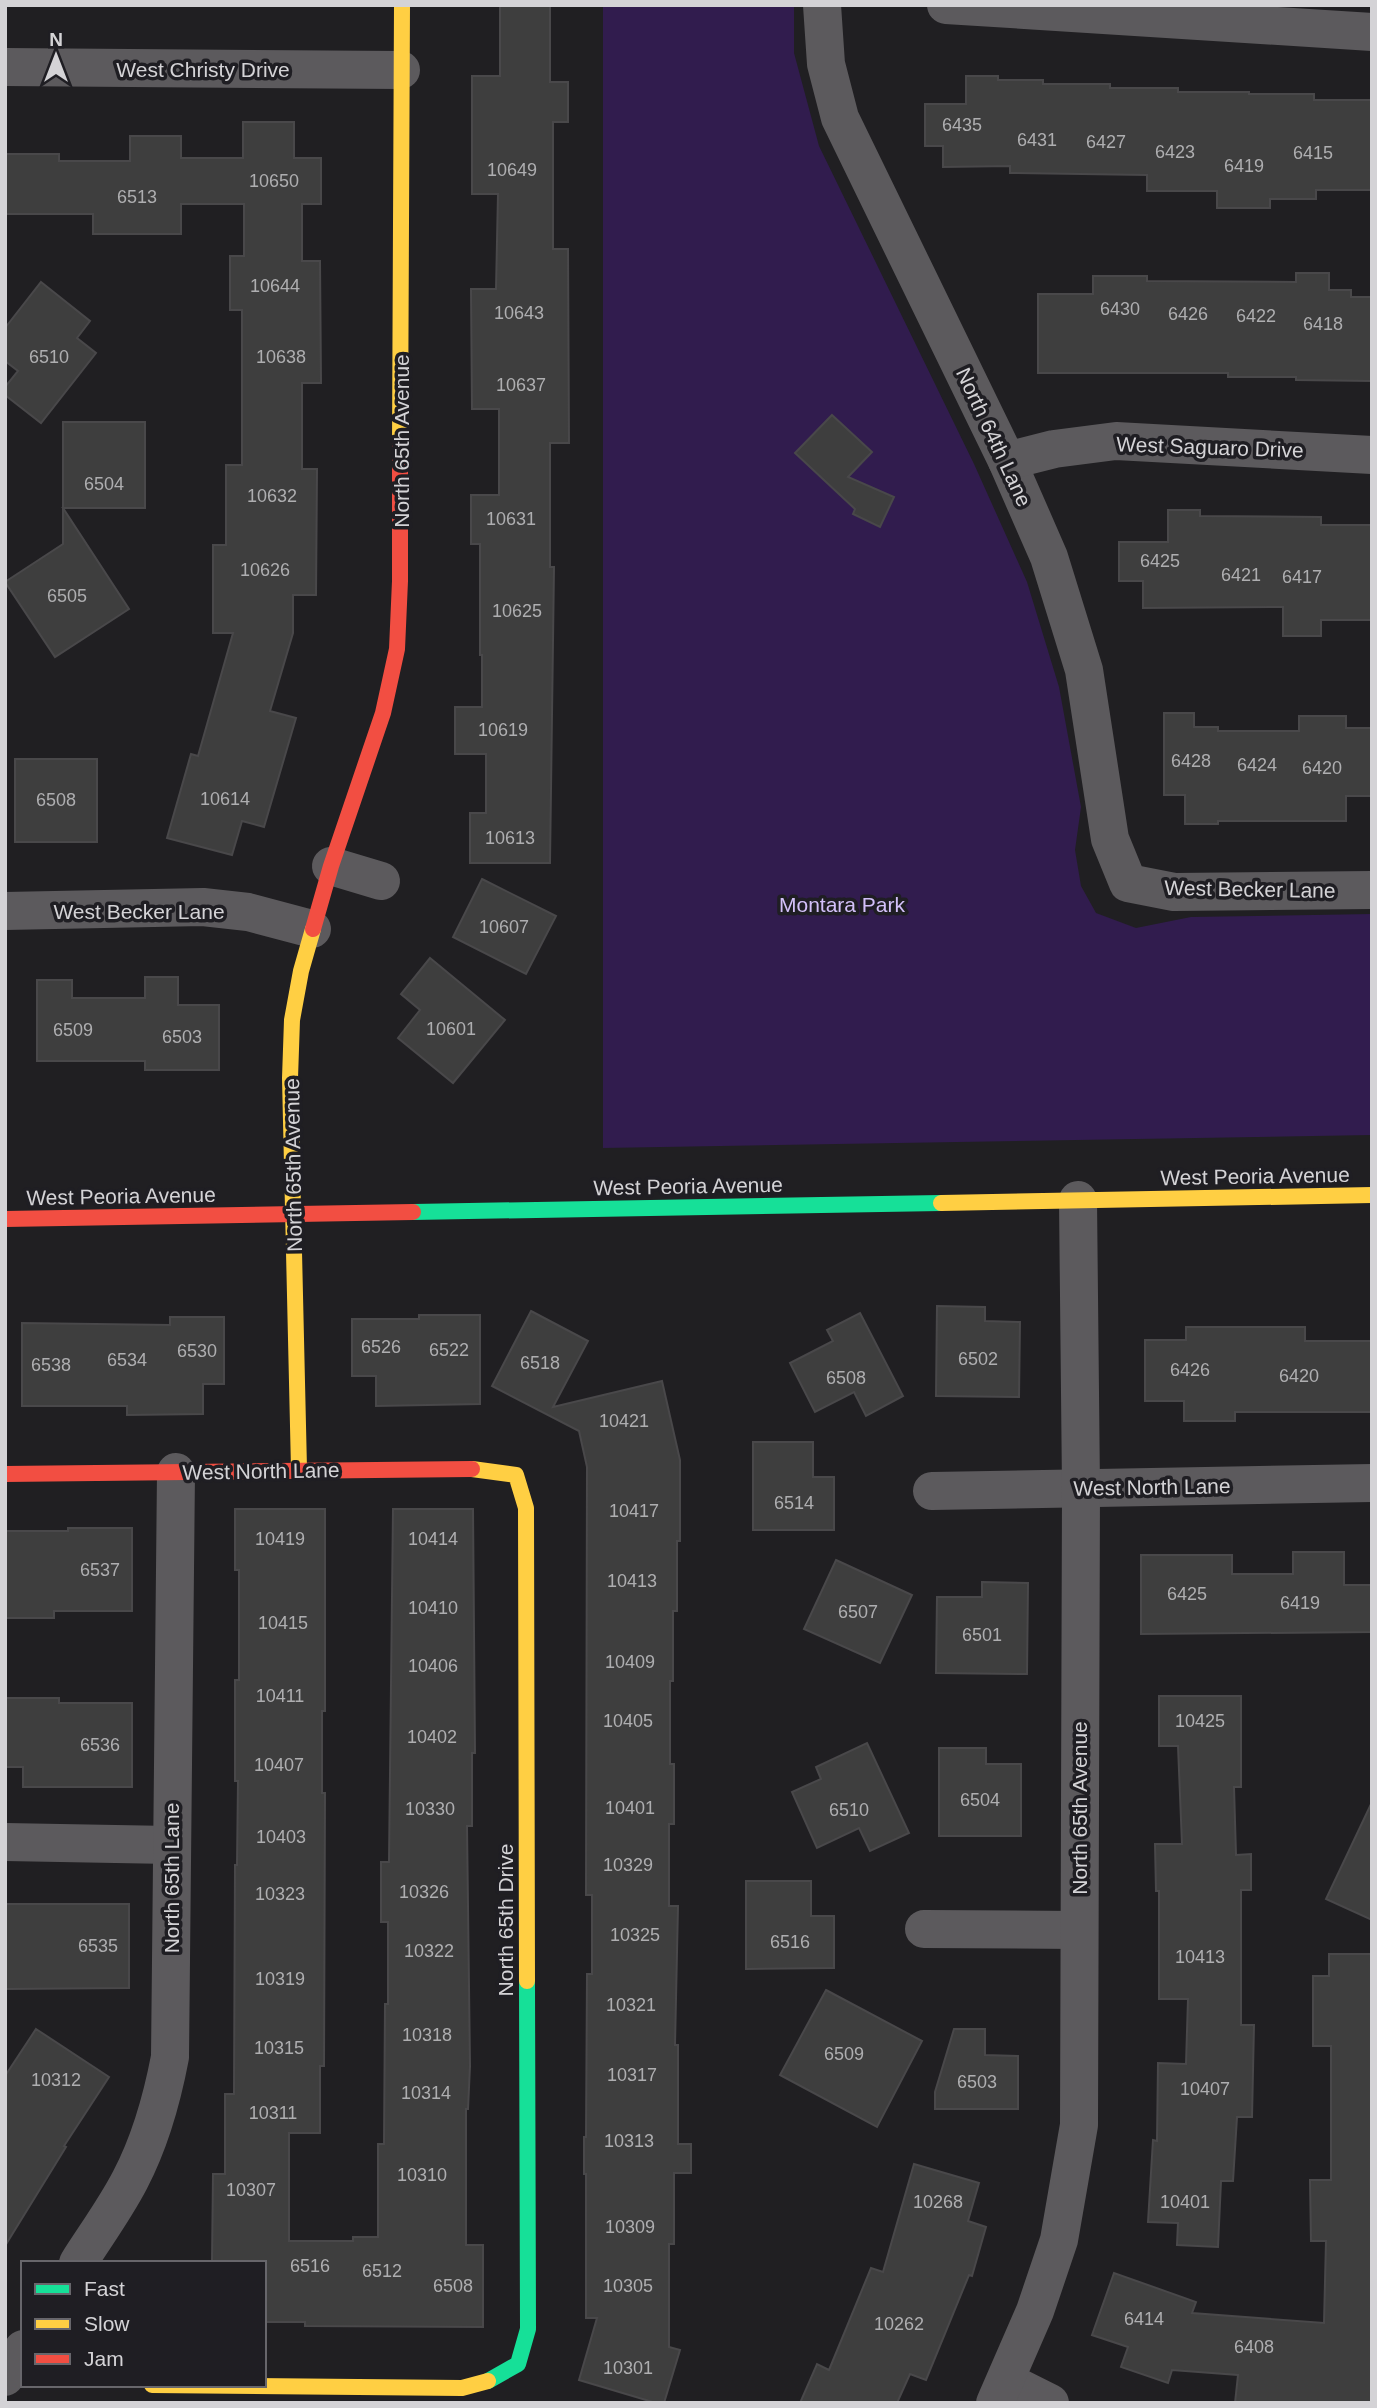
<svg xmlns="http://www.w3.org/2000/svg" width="1377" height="2408" viewBox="0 0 1377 2408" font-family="Arial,sans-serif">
<rect width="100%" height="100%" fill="#201f22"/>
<!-- green -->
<path fill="#311c4e" d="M 603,5 L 794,5 L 794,53 L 819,146 L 974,464 L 1027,582 L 1059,687 L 1081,807 L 1075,850 L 1081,886 L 1096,913 L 1136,928 L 1191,917 L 1372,914 L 1372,1135 L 603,1148 Z"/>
<!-- building -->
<g fill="#3e3e3e" stroke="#49484a" stroke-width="2">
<path d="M 500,5 L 550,5 L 550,82 L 568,82 L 568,122 L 553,122 L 553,249 L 568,249 L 569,443 L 550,443 L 550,567 L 554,567 L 550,863 L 470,863 L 470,813 L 486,813 L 486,754 L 455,754 L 455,707 L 482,707 L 482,655 L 480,655 L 480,544 L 471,544 L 471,495 L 499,495 L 499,409 L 472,409 L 471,289 L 496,289 L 498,194 L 472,194 L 472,76 L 500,76 Z"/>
<path d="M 966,76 L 998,76 L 998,80 L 1043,80 L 1043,84 L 1110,84 L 1110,88 L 1178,88 L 1178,92 L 1249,92 L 1249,94 L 1314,94 L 1314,100 L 1372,100 L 1372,190 L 1316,190 L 1316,199 L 1270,199 L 1270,208 L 1217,208 L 1217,191 L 1147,191 L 1147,175 L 1010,173 L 1010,166 L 943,167 L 943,146 L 925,146 L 925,104 L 966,104 Z"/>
<path d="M 243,122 L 294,122 L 294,158 L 321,158 L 321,204 L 302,204 L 302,261 L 320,261 L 321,383 L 302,383 L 302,469 L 317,469 L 316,595 L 293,595 L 293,633 L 270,711 L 296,718 L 264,827 L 242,821 L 232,855 L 167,838 L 191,754 L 198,756 L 233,633 L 213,633 L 213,545 L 226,545 L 226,465 L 242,465 L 242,310 L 230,310 L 230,256 L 244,256 L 244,204 L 181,204 L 181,234 L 93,234 L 93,214 L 5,214 L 5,154 L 59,154 L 59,161 L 130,161 L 130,136 L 181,136 L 181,158 L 243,158 Z"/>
<path d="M 1296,273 L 1329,273 L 1329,290 L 1351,290 L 1351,297 L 1372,297 L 1372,381 L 1296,380 L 1296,377 L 1228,377 L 1228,373 L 1038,373 L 1038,294 L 1093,294 L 1093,276 L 1147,276 L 1147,281 L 1296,282 Z"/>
<path d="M 41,282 L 90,321 L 77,338 L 96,353 L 41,423 L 5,395 L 5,387 L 18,371 L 5,361 L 5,328 Z"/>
<path d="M 832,415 L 872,452 L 848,477 L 894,497 L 880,527 L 853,514 L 855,509 L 795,453 Z"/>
<path d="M 63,422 L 145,422 L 145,508 L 63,508 L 129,609 L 55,657 L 5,582 L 63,544 Z"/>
<path d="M 1168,510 L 1200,510 L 1200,516 L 1321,517 L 1321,525 L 1372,525 L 1372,620 L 1321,620 L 1321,636 L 1283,636 L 1283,607 L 1143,608 L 1143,581 L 1119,581 L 1119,542 L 1168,542 Z"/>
<path d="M 1164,713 L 1194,713 L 1194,727 L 1218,727 L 1218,731 L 1299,731 L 1299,716 L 1346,716 L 1346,728 L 1372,728 L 1372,796 L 1346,796 L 1346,821 L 1218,821 L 1218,824 L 1185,824 L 1185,795 L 1164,795 Z"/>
<rect x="15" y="759" width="82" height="83"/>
<path d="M 482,879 L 556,916 L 526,974 L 453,937 Z"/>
<path d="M 430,958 L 505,1020 L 453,1083 L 398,1038 L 420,1010 L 401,994 Z"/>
<path d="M 145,977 L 178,977 L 178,1005 L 219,1005 L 219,1070 L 145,1070 L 145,1061 L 37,1061 L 37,980 L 72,980 L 72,998 L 145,998 Z"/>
<path d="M 937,1306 L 985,1307 L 985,1321 L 1020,1322 L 1019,1397 L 936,1396 Z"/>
<path d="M 531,1311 L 588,1341 L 553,1407 L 662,1381 L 680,1460 L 680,1541 L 677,1541 L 677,1611 L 673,1611 L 673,1681 L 670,1681 L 670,1764 L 674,1764 L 674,1824 L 669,1824 L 669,1906 L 678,1906 L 675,2045 L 678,2045 L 678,2144 L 691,2144 L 691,2173 L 674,2173 L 674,2244 L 669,2244 L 669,2347 L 680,2350 L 664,2403 L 656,2403 L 579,2380 L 597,2318 L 586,2318 L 586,2174 L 584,2174 L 584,2137 L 586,2137 L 587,1974 L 592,1974 L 592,1895 L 586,1895 L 587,1467 L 579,1431 L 492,1386 Z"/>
<path d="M 860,1313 L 903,1396 L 866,1416 L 854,1392 L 815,1412 L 790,1363 L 833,1341 L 827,1330 Z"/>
<path d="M 419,1315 L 480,1315 L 480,1404 L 376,1406 L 376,1376 L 352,1376 L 352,1319 L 419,1319 Z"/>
<path d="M 170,1317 L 224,1317 L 224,1384 L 203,1384 L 203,1414 L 127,1415 L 127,1406 L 22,1406 L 22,1323 L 170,1325 Z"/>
<path d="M 1186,1327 L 1305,1327 L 1305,1341 L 1372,1341 L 1372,1412 L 1235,1412 L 1235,1421 L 1184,1421 L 1184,1401 L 1145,1401 L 1145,1340 L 1186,1340 Z"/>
<path d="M 753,1442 L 813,1442 L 813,1477 L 834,1477 L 834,1530 L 753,1530 Z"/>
<path d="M 235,1509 L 325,1509 L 325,1711 L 322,1711 L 322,1793 L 325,1793 L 324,2066 L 320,2066 L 320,2133 L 289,2133 L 289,2241 L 353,2241 L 353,2237 L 378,2237 L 378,2144 L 384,2144 L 385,2004 L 388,2004 L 388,1922 L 381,1922 L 381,1862 L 389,1862 L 393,1509 L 473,1509 L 475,1753 L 472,1753 L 472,1826 L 467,1826 L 470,2066 L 468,2109 L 466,2109 L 466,2245 L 483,2245 L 483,2327 L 305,2326 L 305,2322 L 264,2322 L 264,2263 L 212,2263 L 213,2174 L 225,2174 L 225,2094 L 234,2094 L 235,1865 L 237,1865 L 238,1781 L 235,1781 L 235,1680 L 239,1680 L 239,1570 L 235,1570 Z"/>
<path d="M 68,1528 L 132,1528 L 132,1611 L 54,1611 L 54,1618 L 5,1618 L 5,1531 L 68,1531 Z"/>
<path d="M 1293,1552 L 1344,1552 L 1344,1585 L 1372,1585 L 1372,1632 L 1141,1634 L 1141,1555 L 1232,1555 L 1232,1574 L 1293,1574 Z"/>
<path d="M 836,1560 L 912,1595 L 880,1663 L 804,1629 Z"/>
<path d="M 982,1582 L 1028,1583 L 1027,1674 L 936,1673 L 937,1597 L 982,1597 Z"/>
<path d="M 1159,1696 L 1241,1696 L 1241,1787 L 1234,1787 L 1236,1855 L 1251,1854 L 1251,1890 L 1241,1890 L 1241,2025 L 1254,2025 L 1252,2117 L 1237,2117 L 1233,2181 L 1221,2181 L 1218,2247 L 1177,2245 L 1178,2223 L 1148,2222 L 1153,2140 L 1157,2141 L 1158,2063 L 1186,2064 L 1188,1999 L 1159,1999 L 1159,1891 L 1156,1891 L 1155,1844 L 1182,1844 L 1178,1746 L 1159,1746 Z"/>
<path d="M 5,1698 L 59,1698 L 59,1703 L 132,1703 L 132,1787 L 23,1787 L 23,1767 L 5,1767 Z"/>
<path d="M 867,1743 L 909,1833 L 870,1851 L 859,1828 L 817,1848 L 792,1792 L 821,1779 L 816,1767 Z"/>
<path d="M 939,1748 L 986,1748 L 986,1764 L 1021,1764 L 1021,1836 L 939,1836 Z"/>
<path d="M 1372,1802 L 1372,1920 L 1326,1899 Z"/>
<path d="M 746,1881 L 811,1881 L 811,1916 L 834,1916 L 834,1968 L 746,1969 Z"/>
<path d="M 5,1904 L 129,1904 L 129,1988 L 5,1989 Z"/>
<path d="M 1329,1954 L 1372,1954 L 1372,2403 L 1235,2403 L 1238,2375 L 1172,2370 L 1168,2383 L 1121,2367 L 1128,2347 L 1092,2335 L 1114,2273 L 1196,2302 L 1192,2313 L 1324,2323 L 1326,2241 L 1311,2241 L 1310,2180 L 1331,2180 L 1331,2046 L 1313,2046 L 1313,1976 L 1329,1976 Z"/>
<path d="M 826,1990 L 922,2041 L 877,2127 L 780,2075 Z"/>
<path d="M 36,2029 L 109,2077 L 64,2146 L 66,2147 L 5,2246 L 5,2076 Z"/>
<path d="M 954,2029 L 985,2029 L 985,2055 L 1018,2056 L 1018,2109 L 935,2109 L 935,2092 Z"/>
<path d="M 914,2164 L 979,2183 L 968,2221 L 986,2227 L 972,2276 L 969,2275 L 926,2380 L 910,2374 L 897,2403 L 800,2403 L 817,2364 L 829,2370 L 871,2268 L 883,2272 Z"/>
</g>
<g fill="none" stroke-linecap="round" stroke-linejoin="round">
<!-- street -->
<g stroke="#5c5a5d" stroke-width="38">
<path d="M 822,5 L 826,64 L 840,118 L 1007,461 L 1049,557 L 1084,670 L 1110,839 L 1128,883 L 1174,892 L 1372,890"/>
<path d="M 946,5 L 1372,32"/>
<path d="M 5,67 L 401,70"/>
<path d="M 1007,461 L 1054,449 L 1116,441 L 1372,455"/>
<path d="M 331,866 L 381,881"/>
<path d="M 5,911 L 203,907 L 248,912 L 312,929"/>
<path d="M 932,1491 L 1372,1483"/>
<path d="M 5,1842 L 171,1845"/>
<path d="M 924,1929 L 1078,1930"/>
<path d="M 78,2263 C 95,2236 115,2209 130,2180 C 150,2142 162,2099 170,2057 L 176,1472"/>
<path d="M 5,2377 L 23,2349"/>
<path d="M 1006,2381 L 1050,2403"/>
<path d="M 995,2403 L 1035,2311 L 1059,2240 L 1079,2125 L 1081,1488 L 1078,1200"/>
</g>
<!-- fast -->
<g stroke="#16e098" stroke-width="16">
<path d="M 413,1212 L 941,1203"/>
<path d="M 488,2381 L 518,2364 L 528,2329 L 527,1981"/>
</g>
<!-- slow -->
<g stroke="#ffcf43" stroke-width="16">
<path d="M 400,443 L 402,5"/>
<path d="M 941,1203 L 1372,1195"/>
<path d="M 299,1469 L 290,1078 L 292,1020 L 301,971 L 313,929"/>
<path d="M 472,1469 L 516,1475 L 526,1508 L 527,1981"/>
<path d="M 152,2385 L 462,2388 L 488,2381"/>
</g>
<!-- jam -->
<g stroke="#f24e42" stroke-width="16">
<path d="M 313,929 L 331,866 L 383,713 L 397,649 L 400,581 L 400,443"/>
<path d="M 5,1219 L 413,1212"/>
<path d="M 5,1474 L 472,1469"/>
</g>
</g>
<g text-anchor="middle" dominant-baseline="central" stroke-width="7" stroke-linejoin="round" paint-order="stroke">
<!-- number labels -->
<g font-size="18" fill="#aeaeb0">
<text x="962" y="125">6435</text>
<text x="1037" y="140">6431</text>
<text x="1106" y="142">6427</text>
<text x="1175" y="152">6423</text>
<text x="1313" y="153">6415</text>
<text x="1244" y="166">6419</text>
<text x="512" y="170">10649</text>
<text x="274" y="181">10650</text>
<text x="137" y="197">6513</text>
<text x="275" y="286">10644</text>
<text x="1120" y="309">6430</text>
<text x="519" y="313">10643</text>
<text x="1188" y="314">6426</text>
<text x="1256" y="316">6422</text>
<text x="1323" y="324">6418</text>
<text x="49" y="357">6510</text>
<text x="281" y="357">10638</text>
<text x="521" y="385">10637</text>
<text x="104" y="484">6504</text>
<text x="272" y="496">10632</text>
<text x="511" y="519">10631</text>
<text x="1160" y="561">6425</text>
<text x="265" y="570">10626</text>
<text x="1241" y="575">6421</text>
<text x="1302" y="577">6417</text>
<text x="67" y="596">6505</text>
<text x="517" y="611">10625</text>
<text x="503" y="730">10619</text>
<text x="1191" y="761">6428</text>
<text x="1257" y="765">6424</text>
<text x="1322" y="768">6420</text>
<text x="225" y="799">10614</text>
<text x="56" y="800">6508</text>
<text x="510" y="838">10613</text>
<text x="504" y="927">10607</text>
<text x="451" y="1029">10601</text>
<text x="73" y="1030">6509</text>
<text x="182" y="1037">6503</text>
<text x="381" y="1347">6526</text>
<text x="449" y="1350">6522</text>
<text x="197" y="1351">6530</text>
<text x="978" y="1359">6502</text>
<text x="127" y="1360">6534</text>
<text x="540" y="1363">6518</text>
<text x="51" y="1365">6538</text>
<text x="1190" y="1370">6426</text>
<text x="1299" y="1376">6420</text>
<text x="846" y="1378">6508</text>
<text x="624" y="1421">10421</text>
<text x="794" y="1503">6514</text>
<text x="634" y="1511">10417</text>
<text x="280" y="1539">10419</text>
<text x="433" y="1539">10414</text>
<text x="100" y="1570">6537</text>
<text x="632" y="1581">10413</text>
<text x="1187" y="1594">6425</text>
<text x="1300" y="1603">6419</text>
<text x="433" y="1608">10410</text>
<text x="858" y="1612">6507</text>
<text x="283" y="1623">10415</text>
<text x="982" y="1635">6501</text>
<text x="630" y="1662">10409</text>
<text x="433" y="1666">10406</text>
<text x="280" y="1696">10411</text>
<text x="628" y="1721">10405</text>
<text x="1200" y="1721">10425</text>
<text x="432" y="1737">10402</text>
<text x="100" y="1745">6536</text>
<text x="279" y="1765">10407</text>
<text x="980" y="1800">6504</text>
<text x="630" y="1808">10401</text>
<text x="430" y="1809">10330</text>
<text x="849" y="1810">6510</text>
<text x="281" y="1837">10403</text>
<text x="628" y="1865">10329</text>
<text x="424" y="1892">10326</text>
<text x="280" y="1894">10323</text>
<text x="635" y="1935">10325</text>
<text x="790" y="1942">6516</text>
<text x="98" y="1946">6535</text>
<text x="429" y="1951">10322</text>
<text x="1200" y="1957">10413</text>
<text x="280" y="1979">10319</text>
<text x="631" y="2005">10321</text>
<text x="427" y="2035">10318</text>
<text x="279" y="2048">10315</text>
<text x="844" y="2054">6509</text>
<text x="632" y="2075">10317</text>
<text x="56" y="2080">10312</text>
<text x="977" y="2082">6503</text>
<text x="1205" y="2089">10407</text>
<text x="426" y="2093">10314</text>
<text x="273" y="2113">10311</text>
<text x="629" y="2141">10313</text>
<text x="422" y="2175">10310</text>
<text x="251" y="2190">10307</text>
<text x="938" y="2202">10268</text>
<text x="1185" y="2202">10401</text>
<text x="630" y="2227">10309</text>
<text x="310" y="2266">6516</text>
<text x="382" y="2271">6512</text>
<text x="453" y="2286">6508</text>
<text x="628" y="2286">10305</text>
<text x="1144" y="2319">6414</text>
<text x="899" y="2324">10262</text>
<text x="1254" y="2347">6408</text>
<text x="628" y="2368">10301</text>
</g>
<!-- street labels -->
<g font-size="21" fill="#d4d3d6" stroke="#1f1e23">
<text x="203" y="69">West Christy Drive</text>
<text transform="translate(994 437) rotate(65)">North 64th Lane</text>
<text transform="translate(401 441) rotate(-90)">North 65th Avenue</text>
<text transform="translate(1210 447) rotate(2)">West Saguaro Drive</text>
<text transform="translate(1250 889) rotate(1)">West Becker Lane</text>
<text x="139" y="911">West Becker Lane</text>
<text transform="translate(293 1165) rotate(-91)">North 65th Avenue</text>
<text transform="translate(1255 1176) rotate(-1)">West Peoria Avenue</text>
<text transform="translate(688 1186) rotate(-1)">West Peoria Avenue</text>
<text transform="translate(121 1196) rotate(-1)">West Peoria Avenue</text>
<text transform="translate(261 1471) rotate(-1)">West North Lane</text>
<text transform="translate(1152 1487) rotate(-1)">West North Lane</text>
<text transform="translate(1079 1808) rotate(-90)">North 65th Avenue</text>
<text transform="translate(171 1878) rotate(-90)">North 65th Lane</text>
<text transform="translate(505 1920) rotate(-90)">North 65th Drive</text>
</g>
<!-- park labels -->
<g font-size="21" fill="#d3c0f9" stroke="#1f1e23">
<text x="842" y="904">Montara Park</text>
</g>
</g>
<!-- border -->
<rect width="1377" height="2408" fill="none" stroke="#d4d3d6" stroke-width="14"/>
<!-- legend -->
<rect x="21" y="2261" width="245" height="126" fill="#1f1e23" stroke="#67666b" stroke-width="2"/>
<rect x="35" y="2284" width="35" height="10" fill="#16e098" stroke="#67666b" stroke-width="2"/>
<text x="84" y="2296" font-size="21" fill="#d4d3d6">Fast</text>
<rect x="35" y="2319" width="35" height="10" fill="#ffcf43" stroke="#67666b" stroke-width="2"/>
<text x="84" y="2331" font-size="21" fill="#d4d3d6">Slow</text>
<rect x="35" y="2354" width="35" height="10" fill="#f24e42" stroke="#67666b" stroke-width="2"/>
<text x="84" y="2366" font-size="21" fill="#d4d3d6">Jam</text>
<!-- north arrow -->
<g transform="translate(56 56)" stroke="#1f1e23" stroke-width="5" paint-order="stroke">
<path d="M0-5L12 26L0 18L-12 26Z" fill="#d4d3d6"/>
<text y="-10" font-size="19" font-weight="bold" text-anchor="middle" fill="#d4d3d6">N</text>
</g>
</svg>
